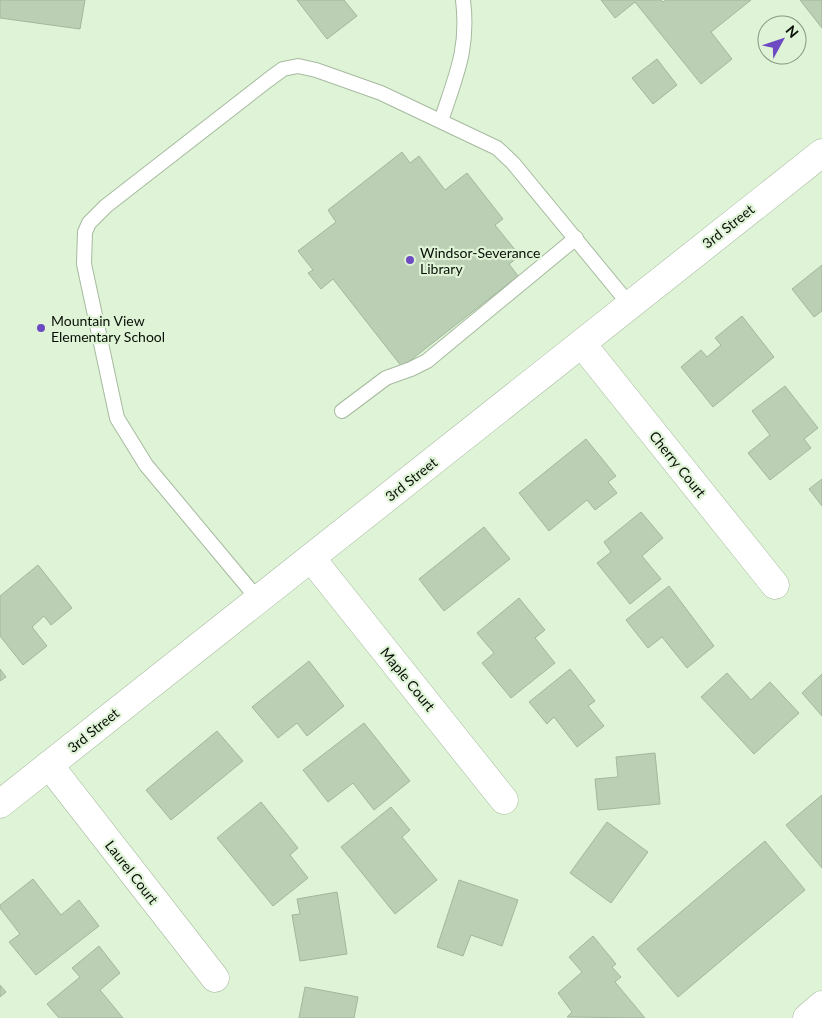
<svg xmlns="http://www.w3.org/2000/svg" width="822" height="1018" viewBox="0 0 822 1018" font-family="Lato,sans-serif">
<rect width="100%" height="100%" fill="#dff3d7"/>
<!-- building -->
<g fill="#bbcfb4" stroke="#a3b79c">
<path d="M 0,0 L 85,0 L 80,29 L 0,18 Z"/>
<path d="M 297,0 L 344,0 L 357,16 L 327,39 Z"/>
<path d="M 601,0 L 661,0 L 663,2 L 666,0 L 751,0 L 711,32 L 732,59 L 701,84 L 635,2 L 615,18 Z"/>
<path d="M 800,0 L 822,0 L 822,28 Z"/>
<path d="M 657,59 L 677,85 L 653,104 L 632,78 Z"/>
<path d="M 402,152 L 410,163 L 419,156 L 445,190 L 467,173 L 503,219 L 495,225 L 520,256 L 509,264 L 518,276 L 402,367 L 333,279 L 321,289 L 308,273 L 313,270 L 298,251 L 336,222 L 328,210 Z"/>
<path d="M 822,265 L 822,311 L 814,317 L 792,289 Z"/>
<path d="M 742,316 L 774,357 L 713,407 L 681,367 L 701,350 L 707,357 L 721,345 L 715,338 Z"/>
<path d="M 785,386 L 818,428 L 804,439 L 811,448 L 770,480 L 748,453 L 770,435 L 752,411 Z"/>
<path d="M 586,439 L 616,476 L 608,482 L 617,493 L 595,510 L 587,500 L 549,531 L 519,493 Z"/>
<path d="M 822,479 L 822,506 L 809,489 Z"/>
<path d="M 641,512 L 663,538 L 642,556 L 661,579 L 630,604 L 597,563 L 611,552 L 604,542 Z"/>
<path d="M 484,527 L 510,559 L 444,611 L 419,579 Z"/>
<path d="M 38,565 L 72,608 L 51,625 L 44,616 L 32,627 L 47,646 L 23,665 L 0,636 L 0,596 Z"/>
<path d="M 669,586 L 714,646 L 687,668 L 662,637 L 648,648 L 626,620 Z"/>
<path d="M 519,598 L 545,630 L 535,638 L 555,663 L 511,698 L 482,663 L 494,653 L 477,633 Z"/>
<path d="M 309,661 L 344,706 L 307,736 L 297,723 L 278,738 L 252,707 Z"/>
<path d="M 0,669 L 6,677 L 0,681 Z"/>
<path d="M 570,669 L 595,701 L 588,706 L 604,726 L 577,747 L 554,717 L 547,724 L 529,702 Z"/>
<path d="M 727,673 L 751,700 L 770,682 L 799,713 L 754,754 L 701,697 Z"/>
<path d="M 822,674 L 822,716 L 802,693 Z"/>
<path d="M 364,723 L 410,781 L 374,810 L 353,783 L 328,802 L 303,770 Z"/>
<path d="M 217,731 L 243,761 L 171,820 L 146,790 Z"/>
<path d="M 655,753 L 660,804 L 598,810 L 595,779 L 618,777 L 616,757 Z"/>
<path d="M 822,795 L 822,868 L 786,825 Z"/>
<path d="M 261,802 L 298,848 L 290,855 L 308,878 L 273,906 L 217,838 Z"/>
<path d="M 391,807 L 410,830 L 402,837 L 437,880 L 395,914 L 341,847 Z"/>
<path d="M 607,822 L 648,852 L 611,903 L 570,873 Z"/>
<path d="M 765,841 L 805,890 L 678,997 L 637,949 Z"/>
<path d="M 33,879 L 61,915 L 79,900 L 99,926 L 36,975 L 9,942 L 20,934 L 0,908 L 0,905 Z"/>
<path d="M 459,880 L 518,900 L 502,946 L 471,935 L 463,956 L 437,947 Z"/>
<path d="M 337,892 L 347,954 L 300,961 L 292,915 L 300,914 L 297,899 Z"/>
<path d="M 593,936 L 616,964 L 612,967 L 621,977 L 615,982 L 645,1018 L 567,1017 L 572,1012 L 558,993 L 582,972 L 569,957 Z"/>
<path d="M 99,946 L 120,973 L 100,990 L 123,1018 L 59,1018 L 47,1004 L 80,977 L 72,968 Z"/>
<path d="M 0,985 L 6,992 L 0,997 Z"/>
<path d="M 305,987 L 358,997 L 354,1018 L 299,1018 Z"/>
</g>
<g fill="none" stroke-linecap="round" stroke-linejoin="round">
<defs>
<g id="lane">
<path d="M 441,121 C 456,75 469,49 463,0"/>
<path d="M 342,411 L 386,378 L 411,369 L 427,361 L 576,238"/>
<path d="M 257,598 L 146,465 L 117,418 L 84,264 L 85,232 L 89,223 L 106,206 L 268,80 L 283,69 L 298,66 L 316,70 L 381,93 L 497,148 L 513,163 L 629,304"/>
</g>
<g id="street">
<path d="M 582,344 L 775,585"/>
<path d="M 311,558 L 504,800"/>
<path d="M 49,765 L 215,978"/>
<path d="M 0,804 L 822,153"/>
<path d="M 807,1018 L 822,1005"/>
</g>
</defs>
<!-- lane casing -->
<use href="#lane" stroke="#a6ba9f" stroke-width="16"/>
<!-- street casing -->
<use href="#street" stroke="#a6ba9f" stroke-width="29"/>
<!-- lane -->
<use href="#lane" stroke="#fff" stroke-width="14"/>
<!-- street -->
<use href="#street" stroke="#fff" stroke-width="28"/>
</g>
<!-- markers -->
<g fill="#6e4ac2" stroke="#dff3d7" stroke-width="2">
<circle cx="410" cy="260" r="5"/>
<circle cx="41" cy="328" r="5"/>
</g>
<g text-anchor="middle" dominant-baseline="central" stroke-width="4.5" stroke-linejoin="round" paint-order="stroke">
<!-- street labels -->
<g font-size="14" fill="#090f07" stroke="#dff3d7">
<text transform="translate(728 226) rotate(-38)">3rd Street</text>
<text transform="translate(678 464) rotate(51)">Cherry Court</text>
<text transform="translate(411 479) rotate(-38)">3rd Street</text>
<text transform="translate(408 679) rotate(51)">Maple Court</text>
<text transform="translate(93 730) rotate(-39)">3rd Street</text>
<text transform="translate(132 872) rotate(52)">Laurel Court</text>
</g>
<!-- poi labels -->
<g font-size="14" fill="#090f07" stroke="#dff3d7" text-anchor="start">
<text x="420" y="252">Windsor-Severance<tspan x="420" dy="16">Library</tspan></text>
<text x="51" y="320">Mountain View<tspan x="51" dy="16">Elementary School</tspan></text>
</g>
</g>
<!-- north arrow -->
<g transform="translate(782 40) rotate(50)"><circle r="24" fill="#dff3d7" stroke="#899884"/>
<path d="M0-4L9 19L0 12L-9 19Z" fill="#6e4ac2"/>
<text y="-8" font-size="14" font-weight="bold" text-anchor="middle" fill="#090f07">N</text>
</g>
</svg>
